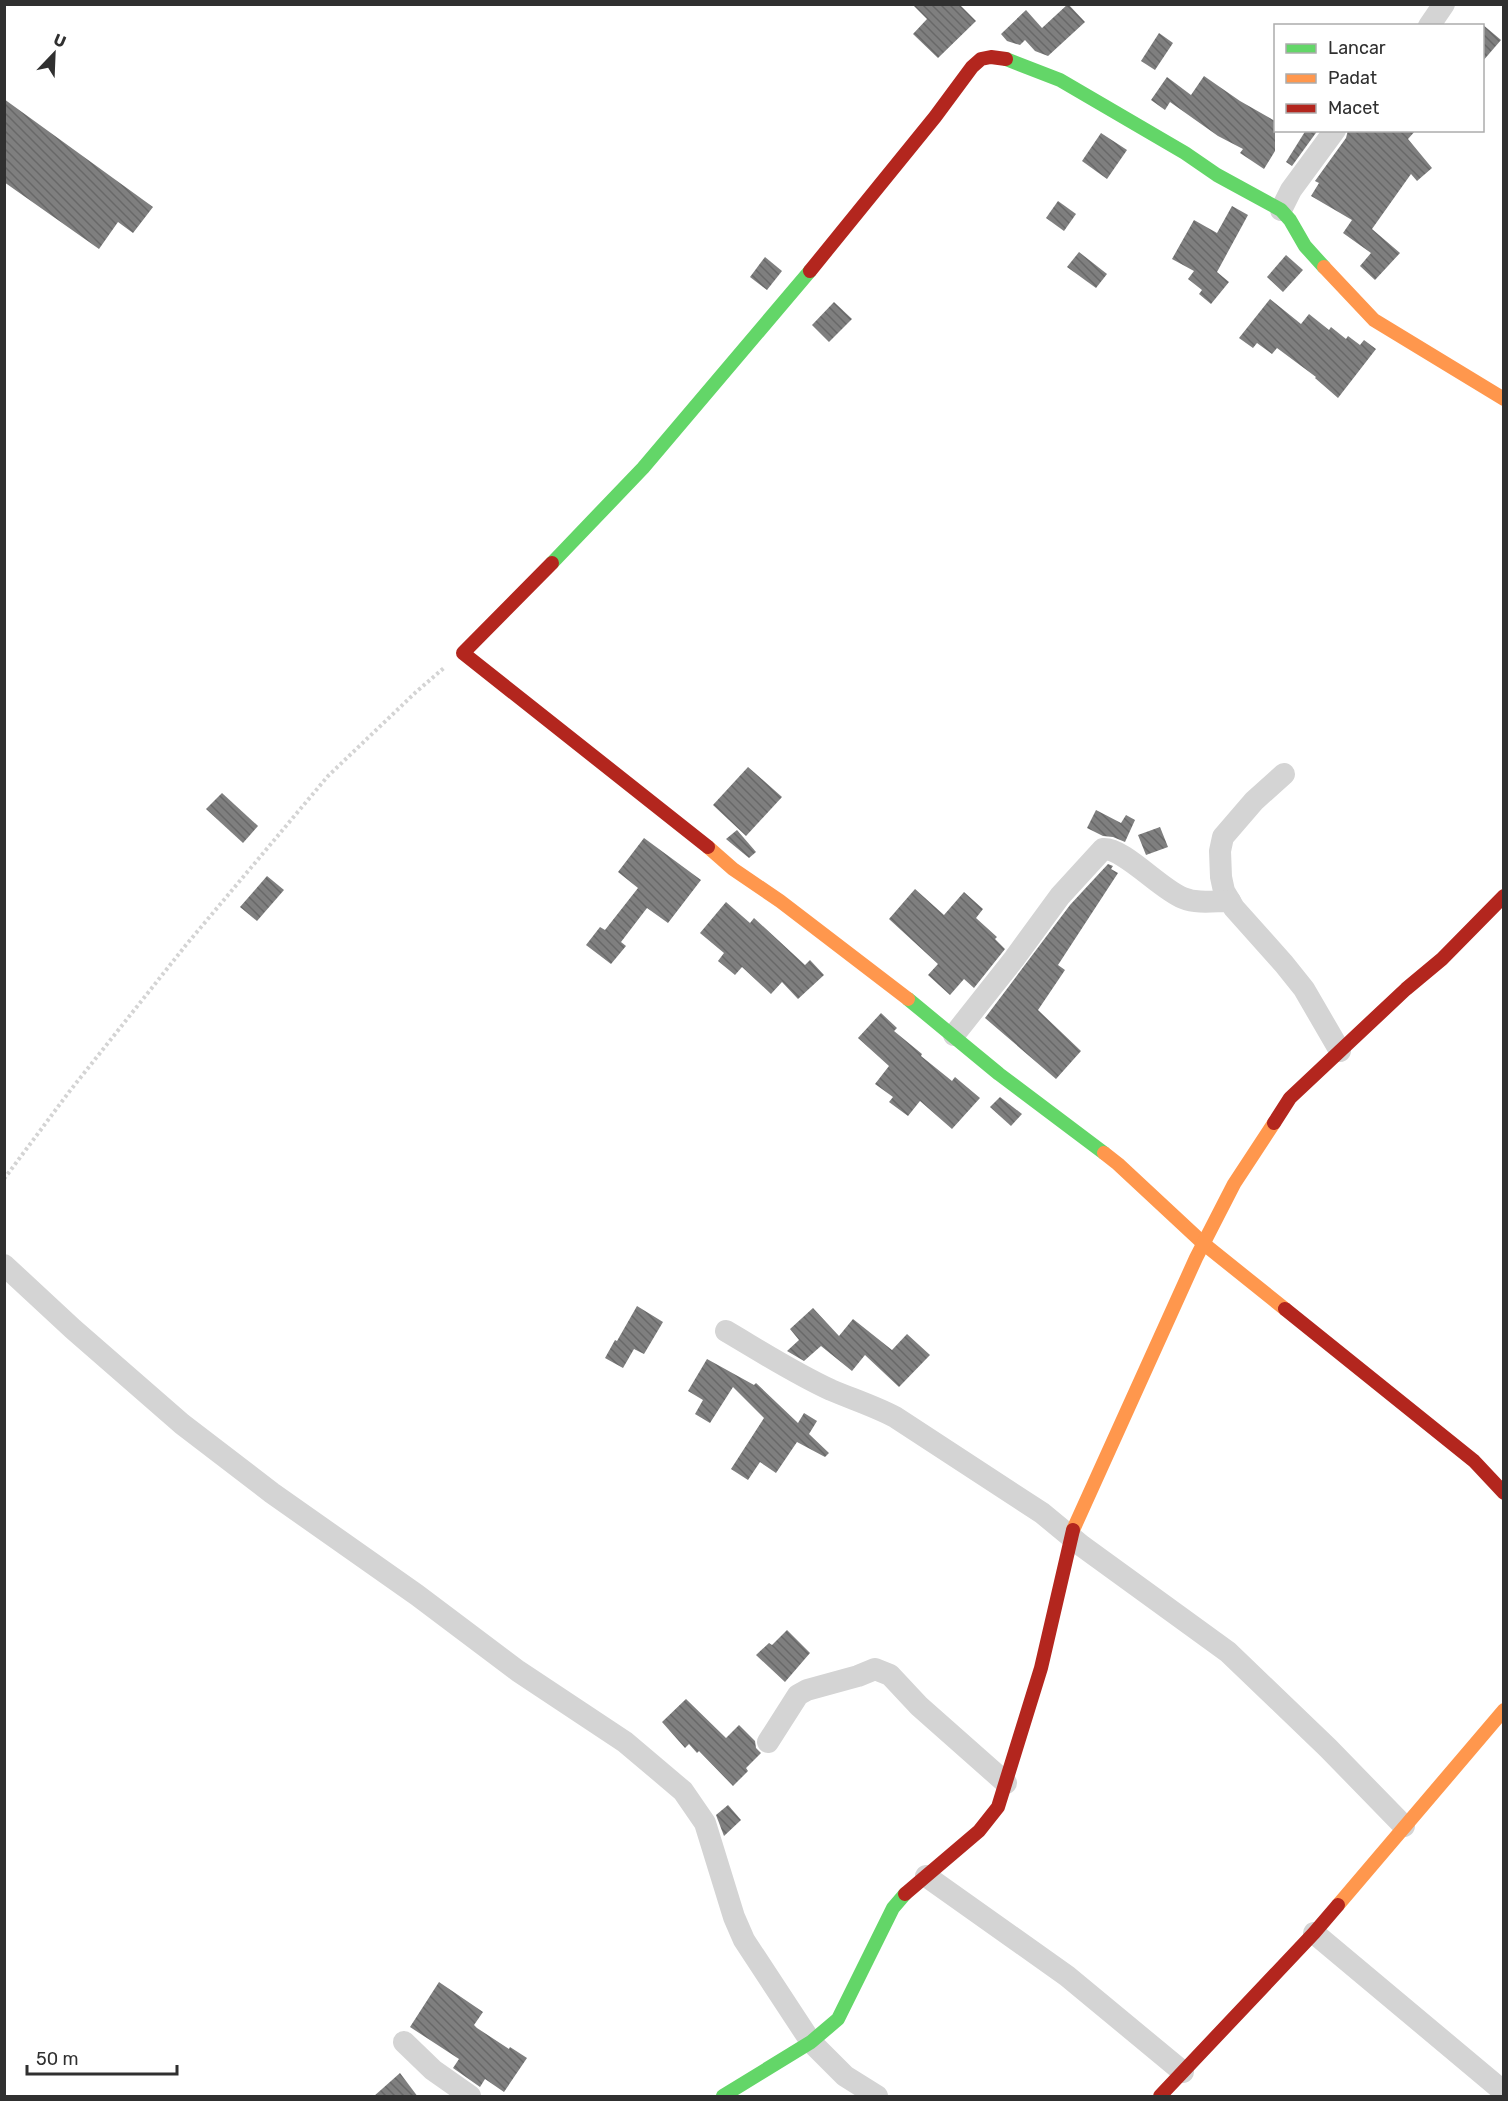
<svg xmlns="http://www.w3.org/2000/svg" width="1508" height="2101" viewBox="0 0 1508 2101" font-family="Rubik,sans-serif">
<defs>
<pattern id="building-back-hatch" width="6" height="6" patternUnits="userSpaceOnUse" patternTransform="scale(1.5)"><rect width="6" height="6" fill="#7f7f7f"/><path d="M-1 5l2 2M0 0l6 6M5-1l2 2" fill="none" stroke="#686868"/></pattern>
</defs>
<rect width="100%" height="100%" fill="#fff"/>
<!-- building -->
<g fill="url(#building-back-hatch)">
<path d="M 912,4 L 959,4 L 976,21 L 938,58 L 913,34 L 927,19 Z"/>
<path d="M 1068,4 L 1085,22 L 1048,56 L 1035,51 L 1025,40 L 1020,45 L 1007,41 L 1001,34 L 1026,10 L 1042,28 Z"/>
<path d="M 1482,24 L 1501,40 L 1482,62 Z"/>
<path d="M 1159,33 L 1173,43 L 1155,70 L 1141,61 Z"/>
<path d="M 1204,76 L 1240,101 L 1275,121 L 1275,151 L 1264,169 L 1240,153 L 1243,149 L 1218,136 L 1170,102 L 1165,110 L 1151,100 L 1167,77 L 1191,95 Z"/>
<path d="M 4,99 L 153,207 L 133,233 L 118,222 L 99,249 L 4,182 Z"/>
<path d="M 1306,130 L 1318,130 L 1292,166 L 1286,162 Z"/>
<path d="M 1348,130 L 1416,130 L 1408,139 L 1432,168 L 1417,181 L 1411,174 L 1372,229 L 1400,253 L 1375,280 L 1360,266 L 1371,253 L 1343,233 L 1352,220 L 1311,196 L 1319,183 L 1315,181 L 1346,138 Z"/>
<path d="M 1101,133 L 1127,150 L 1107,179 L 1082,161 Z"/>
<path d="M 1058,201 L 1076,214 L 1064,231 L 1046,218 Z"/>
<path d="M 1232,206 L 1248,215 L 1217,272 L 1229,282 L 1211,304 L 1199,294 L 1202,290 L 1188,279 L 1194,271 L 1172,259 L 1194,220 L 1217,233 Z"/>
<path d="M 1079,252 L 1107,274 L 1096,288 L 1067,267 Z"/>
<path d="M 1286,255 L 1303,270 L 1283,292 L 1267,277 Z"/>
<path d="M 765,257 L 782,271 L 767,290 L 750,277 Z"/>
<path d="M 1270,299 L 1301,324 L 1309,314 L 1329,330 L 1331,327 L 1346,339 L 1348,336 L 1360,345 L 1364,340 L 1376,349 L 1338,398 L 1315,378 L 1316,377 L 1277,348 L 1272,354 L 1257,343 L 1253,348 L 1239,338 Z"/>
<path d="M 834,302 L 852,319 L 829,342 L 812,325 Z"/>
<path d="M 748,767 L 782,797 L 746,836 L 713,805 Z"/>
<path d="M 222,793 L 258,826 L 243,843 L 206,809 Z"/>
<path d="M 1096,810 L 1121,823 L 1126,815 L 1135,820 L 1125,842 L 1113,837 L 1103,836 L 1087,828 Z"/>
<path d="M 1160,827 L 1168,847 L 1146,855 L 1138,835 Z"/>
<path d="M 737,830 L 756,852 L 749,858 L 726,839 Z"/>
<path d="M 644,838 L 701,880 L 668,923 L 647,908 L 621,942 L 626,946 L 611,964 L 586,945 L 600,927 L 605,930 L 638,888 L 618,872 Z"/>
<path d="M 1108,864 L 1113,866 L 1111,869 L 1118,873 L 1058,965 L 1065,970 L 1038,1010 L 1081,1051 L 1056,1079 L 985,1018 L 1070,905 Z"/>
<path d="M 267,876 L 284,890 L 257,921 L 240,907 Z"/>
<path d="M 915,889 L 944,915 L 964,892 L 983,909 L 976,918 L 997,937 L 995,939 L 1005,949 L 974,988 L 964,979 L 950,995 L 928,975 L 938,964 L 889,919 Z"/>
<path d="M 726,902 L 750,923 L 754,918 L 805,965 L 810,960 L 824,975 L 798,999 L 782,982 L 771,994 L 742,967 L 735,975 L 718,961 L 724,953 L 700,933 Z"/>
<path d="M 881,1013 L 897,1028 L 894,1031 L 922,1054 L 921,1056 L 952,1081 L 955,1077 L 980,1098 L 952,1129 L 920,1101 L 908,1116 L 889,1102 L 893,1097 L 875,1084 L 889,1066 L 858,1038 Z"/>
<path d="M 1000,1097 L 1022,1114 L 1011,1126 L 990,1107 Z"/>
<path d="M 637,1306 L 663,1322 L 644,1354 L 634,1349 L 623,1368 L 605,1358 L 615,1340 L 617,1341 Z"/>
<path d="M 813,1308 L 839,1336 L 853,1319 L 892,1350 L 907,1334 L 930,1355 L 899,1387 L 865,1355 L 852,1371 L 821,1346 L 804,1361 L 787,1351 L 799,1340 L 790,1329 Z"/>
<path d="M 707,1359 L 754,1385 L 756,1383 L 798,1423 L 804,1413 L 817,1421 L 809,1434 L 829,1453 L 825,1457 L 797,1442 L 776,1473 L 760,1462 L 748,1480 L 731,1469 L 764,1418 L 733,1387 L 710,1423 L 695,1414 L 703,1400 L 688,1391 Z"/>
<path d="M 787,1630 L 810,1653 L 785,1682 L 756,1655 L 769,1643 L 772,1645 Z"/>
<path d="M 686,1699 L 726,1738 L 739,1725 L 755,1741 L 756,1748 L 761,1753 L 746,1768 L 748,1771 L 733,1786 L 699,1751 L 697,1753 L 689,1744 L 685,1748 L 662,1722 Z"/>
<path d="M 728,1805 L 741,1820 L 724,1836 L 716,1815 Z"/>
<path d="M 439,1982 L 483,2012 L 474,2025 L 477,2028 L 509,2049 L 510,2047 L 527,2058 L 504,2092 L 485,2079 L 480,2087 L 453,2068 L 459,2059 L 410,2027 Z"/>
<path d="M 400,2073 L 418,2097 L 373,2097 Z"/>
</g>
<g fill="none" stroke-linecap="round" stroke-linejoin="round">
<!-- path -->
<path stroke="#d4d4d4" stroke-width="4" stroke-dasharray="3 3" stroke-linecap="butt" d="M 4,1179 L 69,1092 L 186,945 L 328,776 L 416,692 L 445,667"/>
<!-- street -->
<g stroke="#d4d4d4" stroke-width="22">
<path d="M 1429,26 L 1444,4"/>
<path d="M 1281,210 L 1291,190 L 1335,130"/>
<path d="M 1284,774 L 1254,801 L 1223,837 L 1220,851 L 1221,877 L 1224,891 L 1234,908 L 1284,964 L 1304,989 L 1340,1051"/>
<path d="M 954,1035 L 1014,959 L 1060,896 L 1103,849 C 1123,847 1160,889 1183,898 C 1198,904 1214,901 1230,901"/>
<path d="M 4,1265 L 73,1329 L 182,1424 L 272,1493 L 417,1595 L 518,1671 L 625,1742 L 683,1791 L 705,1823 L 734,1917 L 744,1940 L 811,2042 L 845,2076 L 877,2096"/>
<path d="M 726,1331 C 760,1351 794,1373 831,1390 C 852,1399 874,1406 895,1417 L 1042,1513 L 1082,1546 L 1228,1652 L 1328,1748 L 1404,1826"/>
<path d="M 768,1742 L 798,1695 L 807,1690 L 858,1676 L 875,1669 L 890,1675 L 919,1706 L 1006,1783"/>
<path d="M 926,1876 L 1067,1976 L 1183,2072"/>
<path d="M 1314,1933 L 1504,2092"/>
<path d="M 404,2042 L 433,2070 L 470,2096"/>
</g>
<!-- fast -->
<g stroke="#63d668" stroke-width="14">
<path d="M 1006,59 L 1060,80 L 1185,153 L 1217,175 L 1281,210 L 1290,220 L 1305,246 L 1324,267"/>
<path d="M 552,563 L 643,468 L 810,271"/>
<path d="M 908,999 L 999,1074 L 1104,1153"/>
<path d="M 723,2096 L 811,2042 L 838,2019 L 893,1908 L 905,1894"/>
</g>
<!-- slow -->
<g stroke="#ff974d" stroke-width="14">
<path d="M 1324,267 L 1374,320 L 1504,399"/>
<path d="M 708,847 L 733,869 L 780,901 L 908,999"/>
<path d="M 1104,1153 L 1118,1164 L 1204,1244 L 1285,1309"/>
<path d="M 1073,1530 L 1196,1258 L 1234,1184 L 1274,1123"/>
<path d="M 1338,1905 L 1504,1710"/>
</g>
<!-- jam -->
<g stroke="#b3261e" stroke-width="14">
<path d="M 810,271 L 935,117 L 972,67 L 981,59 L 991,57 L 1006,59"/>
<path d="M 552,563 L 463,653 L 708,847"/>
<path d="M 1274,1123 L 1290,1098 L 1406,989 L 1442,959 L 1504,896"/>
<path d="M 1285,1309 L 1474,1461 L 1504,1493"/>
<path d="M 905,1894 L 979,1831 L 998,1807 L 1041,1668 L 1073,1530"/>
<path d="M 1160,2096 L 1314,1933 L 1338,1905"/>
</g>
</g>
<!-- border -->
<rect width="1508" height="2101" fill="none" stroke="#303030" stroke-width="12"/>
<!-- legend -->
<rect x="1274" y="24" width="210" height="108" fill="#ffffff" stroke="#acacac" stroke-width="1.5"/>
<rect x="1286" y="44" width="30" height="9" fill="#63d668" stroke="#acacac" stroke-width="1.5"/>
<text x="1328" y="54" font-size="18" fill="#303030">Lancar</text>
<rect x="1286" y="74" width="30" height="9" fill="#ff974d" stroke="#acacac" stroke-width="1.5"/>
<text x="1328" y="84" font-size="18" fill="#303030">Padat</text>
<rect x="1286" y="104" width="30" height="9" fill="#b3261e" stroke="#acacac" stroke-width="1.5"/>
<text x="1328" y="114" font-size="18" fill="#303030">Macet</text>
<!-- north arrow -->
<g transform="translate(54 54) rotate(23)" stroke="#ffffff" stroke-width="4.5" paint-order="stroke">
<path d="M0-4.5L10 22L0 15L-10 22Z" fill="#303030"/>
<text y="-9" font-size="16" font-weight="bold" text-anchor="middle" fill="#303030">U</text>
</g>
<!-- scale -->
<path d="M27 2065v9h150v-9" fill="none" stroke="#303030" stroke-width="3"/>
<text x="36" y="2065" font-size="18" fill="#303030" stroke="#ffffff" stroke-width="4.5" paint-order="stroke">50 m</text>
</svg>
